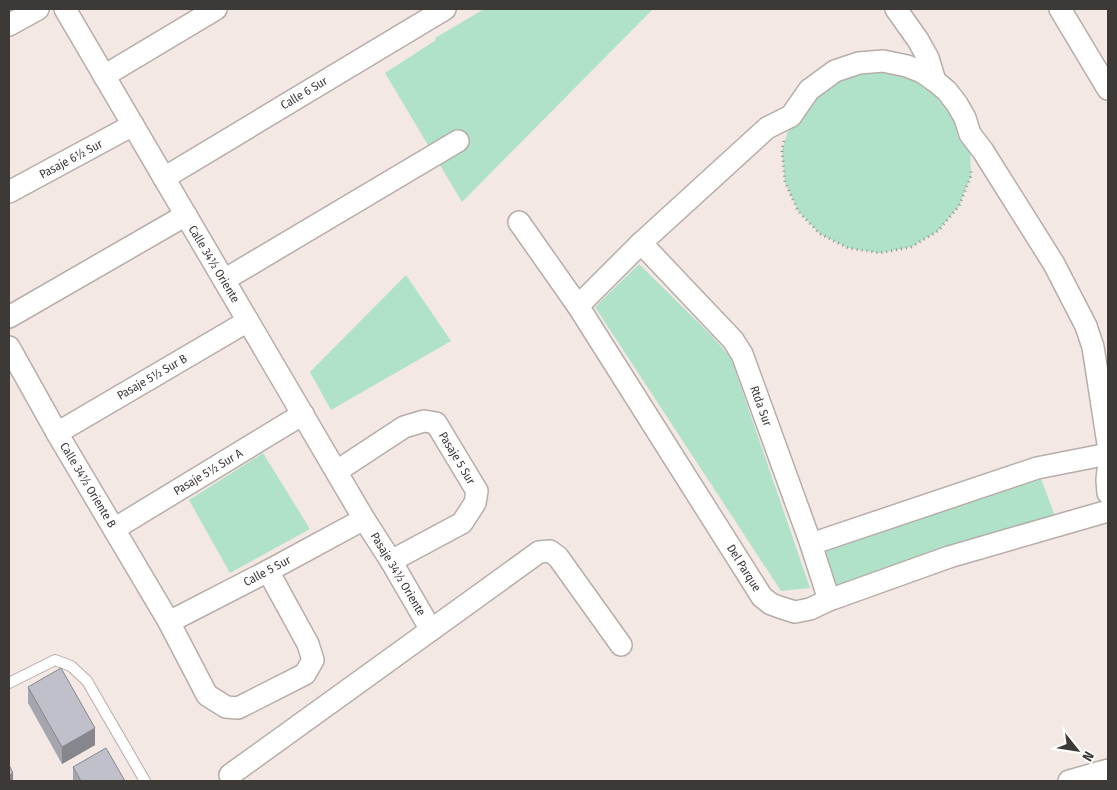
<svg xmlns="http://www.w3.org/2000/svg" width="1117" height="790" viewBox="0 0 1117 790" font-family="'Fira Sans Condensed',sans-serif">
<rect width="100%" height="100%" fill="#f3e8e3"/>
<!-- green -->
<g fill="#b0e2ca">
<path d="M 484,9 L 653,9 L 462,202 L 385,73 L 436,40 L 435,38 Z"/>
<path d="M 892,67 L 942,91 L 970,144 L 971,176 L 959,206 L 938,231 L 911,247 L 880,253 L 848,248 L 820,234 L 798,211 L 785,182 L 782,150 L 792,119 L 835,71 Z"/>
<path d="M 639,264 L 713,337 L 731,358 L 810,588 L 781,591 L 595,307 Z"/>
<path d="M 406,275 L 451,341 L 331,410 L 310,372 Z"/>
<path d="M 263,453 L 310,529 L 230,573 L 189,500 Z"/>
<path d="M 1037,468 L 1055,516 L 837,586 L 823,552 Z"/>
</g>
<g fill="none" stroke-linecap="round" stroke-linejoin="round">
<defs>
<path id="service" d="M 9,683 L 55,660 L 71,666 L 87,681 L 145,781"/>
<g id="minor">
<path d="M 65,9 L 364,519 L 391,561 L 431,630"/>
<path d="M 896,9 L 918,40 L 928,58 L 935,81"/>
<path d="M 1060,9 L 1108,89"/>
<path d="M 9,25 L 38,9"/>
<path d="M 104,76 L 216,9"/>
<path d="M 164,178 L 445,9"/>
<path d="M 9,192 L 133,125"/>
<path d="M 519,222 L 578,306 L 762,597 L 771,604 L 782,608 L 795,612 L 810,609 L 829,600 L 949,557 L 1108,511"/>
<path d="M 641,243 L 733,340 L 742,354 L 811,544 L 829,600"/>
<path d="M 224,280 L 458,141"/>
<path d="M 578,306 L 641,243 L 767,128 L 791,116 L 809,90 L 835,71 L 859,63 L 883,61 L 907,66 L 922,72 L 935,81 L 947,91 L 957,104 L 965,118 L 970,134 L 983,151 L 1054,264 L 1086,326 L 1093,347 L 1108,444"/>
<path d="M 9,317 L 186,215"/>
<path d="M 9,347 L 57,433 L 169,622 L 207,695 L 226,707 L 238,708 L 305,674 L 313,660 L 308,644 L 268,571"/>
<path d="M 57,433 L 248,321"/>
<path d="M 1108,470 L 1107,480 L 1108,493"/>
<path d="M 337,471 L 404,427 L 424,421 L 436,423 L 477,491 L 475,503 L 462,523 L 391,561"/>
<path d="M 114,529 L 303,414"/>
<path d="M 811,544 L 1037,468 L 1108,454"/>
<path d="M 169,622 L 268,571 L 364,519"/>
<path d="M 230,775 L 539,552 L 550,551 L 558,557 L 621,645"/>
<path d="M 1069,781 L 1108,770"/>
</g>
</defs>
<!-- service casing -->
<use href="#service" stroke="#b7ada8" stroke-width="12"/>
<!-- minor casing -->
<use href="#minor" stroke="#b7ada8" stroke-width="24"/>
<!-- path -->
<path stroke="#978f8c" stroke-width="3" stroke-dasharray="1 4" stroke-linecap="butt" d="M 784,141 L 782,150 L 785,182 L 798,211 L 820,234 L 848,248 L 880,253 L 911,247 L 938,231 L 959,206 L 971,176 L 971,169"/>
<!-- service -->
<use href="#service" stroke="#fff" stroke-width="10"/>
<!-- minor -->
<use href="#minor" stroke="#fff" stroke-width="21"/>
</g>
<!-- wall -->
<g fill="#a5a5ae">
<path d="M 28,687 L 95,745 L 62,764 L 28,703 Z"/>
<path d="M 73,767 L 125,781 L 73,781 Z"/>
</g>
<!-- shaded-wall -->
<g fill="#86868d">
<path d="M 95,728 L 95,745 L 62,764 L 62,747 Z"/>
<path d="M 13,773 L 13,781 L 9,781 L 9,775 Z"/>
</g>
<!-- building -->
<g fill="#c0c0ca" stroke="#86868d">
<path d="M 61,668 L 95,728 L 62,747 L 28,687 Z"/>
<path d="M 106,748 L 125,781 L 81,781 L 73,767 Z"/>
<path d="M 9,765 L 13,773 L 9,775 Z"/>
</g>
<g text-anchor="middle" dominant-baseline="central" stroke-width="5" stroke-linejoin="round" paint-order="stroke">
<!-- street labels -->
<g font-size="12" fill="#3d3937" stroke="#fff">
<text transform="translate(304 93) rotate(-31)">Calle 6 Sur</text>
<text transform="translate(71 159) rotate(-28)">Pasaje 6½ Sur</text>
<text transform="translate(214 264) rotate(59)">Calle 34½ Oriente</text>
<text transform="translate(152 377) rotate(-30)">Pasaje 5½ Sur B</text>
<text transform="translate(761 406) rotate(70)">Rtda Sur</text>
<text transform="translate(457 458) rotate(59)">Pasaje 5 Sur</text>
<text transform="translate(208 472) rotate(-31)">Pasaje 5½ Sur A</text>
<text transform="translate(88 485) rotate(59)">Calle 34½ Oriente B</text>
<text transform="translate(744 568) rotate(58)">Del Parque</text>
<text transform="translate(267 571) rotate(-28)">Calle 5 Sur</text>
<text transform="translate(398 574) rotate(59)">Pasaje 34½ Oriente</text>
</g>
</g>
<!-- border -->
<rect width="1117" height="790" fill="none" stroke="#3d3937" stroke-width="20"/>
<!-- north arrow -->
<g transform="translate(1077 750) rotate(120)" stroke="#ffffff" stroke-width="4" paint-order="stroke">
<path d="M0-4L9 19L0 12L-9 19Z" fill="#3d3937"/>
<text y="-8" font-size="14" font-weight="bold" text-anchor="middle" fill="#3d3937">N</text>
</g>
</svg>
